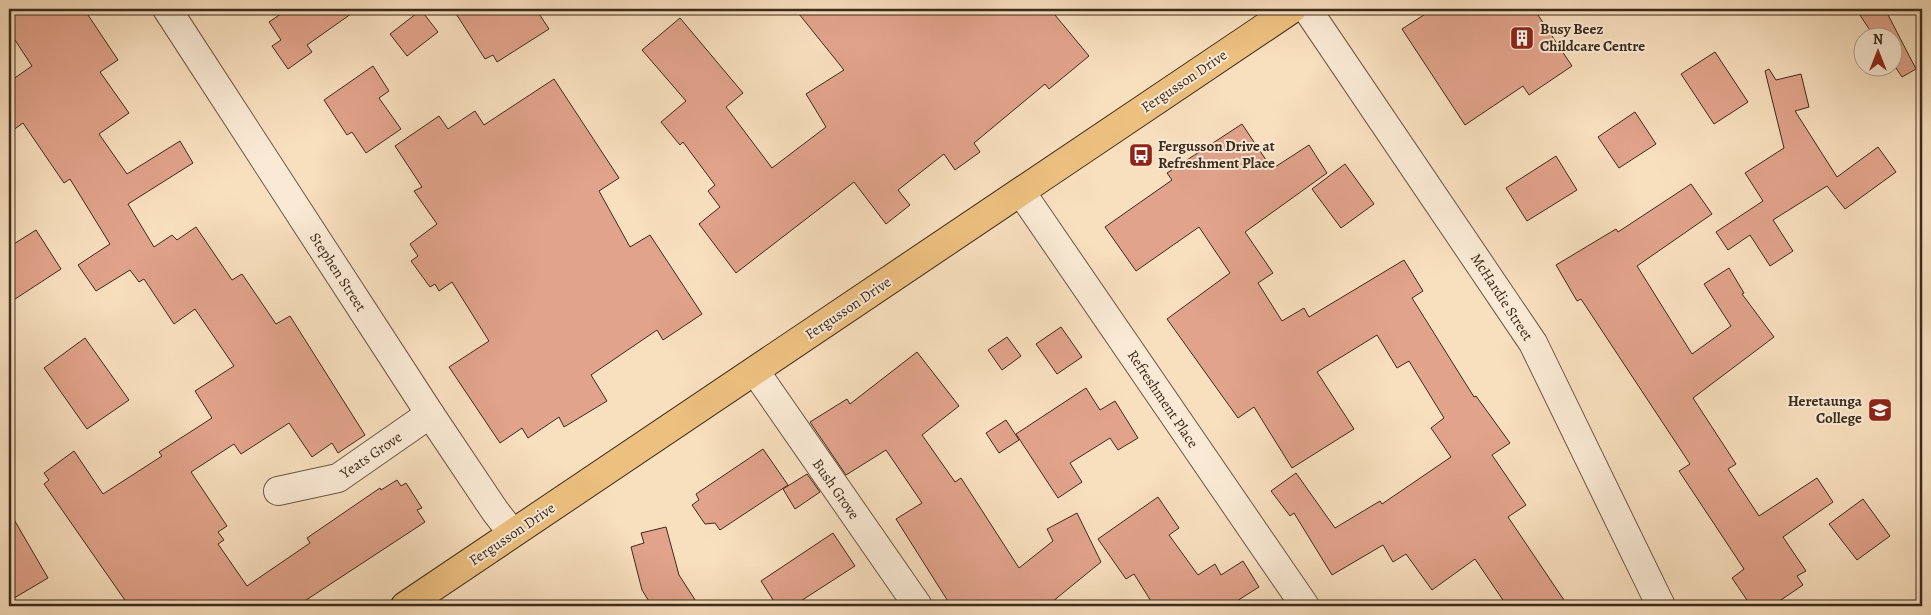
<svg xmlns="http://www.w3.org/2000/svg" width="1931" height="615" viewBox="0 0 1931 615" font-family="Alegreya,serif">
<rect width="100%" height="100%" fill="#f8dfbe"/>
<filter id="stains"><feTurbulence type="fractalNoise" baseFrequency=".004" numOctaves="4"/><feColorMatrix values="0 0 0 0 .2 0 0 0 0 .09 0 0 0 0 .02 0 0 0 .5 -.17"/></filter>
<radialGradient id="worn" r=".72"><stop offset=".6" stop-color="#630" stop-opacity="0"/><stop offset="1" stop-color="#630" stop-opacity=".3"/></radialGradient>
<!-- building -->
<g fill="#e1a38b" stroke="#3c2b1c">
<path d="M 9,9 L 84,9 L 118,60 L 100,72 L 129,113 L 99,134 L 127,174 L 180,141 L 193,163 L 128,204 L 154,247 L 172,235 L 177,240 L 196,227 L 232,280 L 242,274 L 276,324 L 290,316 L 365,435 L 338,453 L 332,443 L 312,457 L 289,423 L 241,454 L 234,444 L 191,472 L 227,526 L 218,532 L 224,540 L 218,544 L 247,586 L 310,543 L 307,538 L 380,488 L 381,490 L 397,480 L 401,486 L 406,483 L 422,508 L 417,510 L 425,522 L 297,606 L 129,606 L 44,484 L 49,480 L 44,473 L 74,451 L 103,494 L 162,456 L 159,452 L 212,418 L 195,391 L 234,366 L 195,309 L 174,324 L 144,279 L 139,282 L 130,270 L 96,291 L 78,265 L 110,244 L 70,179 L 64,183 L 23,123 L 9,133 L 9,82 L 32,66 L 9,31 Z"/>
<path d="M 288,9 L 358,9 L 307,45 L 312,52 L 288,69 L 272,46 L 281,40 L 269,22 Z"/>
<path d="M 453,9 L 536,9 L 549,29 L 497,62 L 493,55 L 485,59 Z"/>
<path d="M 795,9 L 1050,9 L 1089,56 L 1049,89 L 1045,84 L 974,143 L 980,152 L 955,170 L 944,154 L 898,190 L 910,205 L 886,224 L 854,182 L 736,273 L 699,224 L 720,207 L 708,191 L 715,185 L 683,142 L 680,145 L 661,122 L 686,101 L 642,50 L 680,18 L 743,93 L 726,107 L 772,168 L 826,127 L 806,94 L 844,70 Z"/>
<path d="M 1433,9 L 1534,9 L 1572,66 L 1529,95 L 1523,86 L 1465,125 L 1402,29 Z"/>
<path d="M 1856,9 L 1885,9 L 1916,69 L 1902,77 L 1894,65 L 1894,38 L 1875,38 Z"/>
<path d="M 421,10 L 438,32 L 407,56 L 390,34 Z"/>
<path d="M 1715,52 L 1748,102 L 1714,124 L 1681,74 Z"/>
<path d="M 373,66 L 389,91 L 379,98 L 401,129 L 366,153 L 352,132 L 347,135 L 324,100 Z"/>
<path d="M 1769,69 L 1776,80 L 1801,74 L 1809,107 L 1795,111 L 1837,177 L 1878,147 L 1896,172 L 1845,209 L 1827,186 L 1773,220 L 1793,251 L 1770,266 L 1750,235 L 1728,250 L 1716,232 L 1763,201 L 1745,173 L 1784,148 L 1765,71 Z"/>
<path d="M 554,79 L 619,178 L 599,191 L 630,247 L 650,235 L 702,314 L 663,340 L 657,330 L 591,375 L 607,401 L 564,427 L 559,417 L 528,438 L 522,428 L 500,443 L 449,367 L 489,341 L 452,282 L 439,291 L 435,284 L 430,287 L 411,261 L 418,256 L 410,244 L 437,224 L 414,191 L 422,187 L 395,146 L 439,116 L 448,129 L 475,111 L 484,125 Z"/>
<path d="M 1635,112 L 1656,144 L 1619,168 L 1598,137 Z"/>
<path d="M 1242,124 L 1272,169 L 1309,145 L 1327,173 L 1245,232 L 1273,273 L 1258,283 L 1282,321 L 1304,308 L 1309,317 L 1404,260 L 1423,291 L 1412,298 L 1474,397 L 1476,396 L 1510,443 L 1492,455 L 1526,505 L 1508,517 L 1568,606 L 1507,606 L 1475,559 L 1432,590 L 1406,554 L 1393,562 L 1383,545 L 1332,575 L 1294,513 L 1290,516 L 1271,491 L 1296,473 L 1335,528 L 1380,501 L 1382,504 L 1451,457 L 1431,428 L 1444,418 L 1409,361 L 1397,368 L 1377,335 L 1317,372 L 1354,429 L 1292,468 L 1254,407 L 1238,418 L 1167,319 L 1230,273 L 1199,227 L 1136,271 L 1105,227 L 1172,180 L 1167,173 Z"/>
<path d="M 1556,156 L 1577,190 L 1527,221 L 1506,188 Z"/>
<path d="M 1345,164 L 1374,204 L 1341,228 L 1312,189 Z"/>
<path d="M 1691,184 L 1712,214 L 1637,266 L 1692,354 L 1731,326 L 1704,284 L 1729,268 L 1744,293 L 1742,294 L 1774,337 L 1693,398 L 1736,464 L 1728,469 L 1759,516 L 1817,478 L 1833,502 L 1783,537 L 1806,571 L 1797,576 L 1803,585 L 1772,606 L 1751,606 L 1732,578 L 1744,569 L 1679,471 L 1690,464 L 1581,299 L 1577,301 L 1556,265 L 1616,229 L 1618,232 Z"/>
<path d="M 36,230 L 61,269 L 9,303 L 9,247 Z"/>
<path d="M 1061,327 L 1082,357 L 1057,374 L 1036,344 Z"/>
<path d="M 1007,337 L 1021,356 L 1002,370 L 988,350 Z"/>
<path d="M 85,338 L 129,400 L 87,429 L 44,368 Z"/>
<path d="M 917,352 L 959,406 L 922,435 L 955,482 L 961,478 L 1019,568 L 1053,541 L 1047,529 L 1077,513 L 1101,562 L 1047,606 L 951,606 L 896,519 L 922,503 L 886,450 L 846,475 L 810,422 L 847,399 L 850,404 Z"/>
<path d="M 1086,388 L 1100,410 L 1115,401 L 1138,438 L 1118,450 L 1110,438 L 1070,463 L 1082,482 L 1058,498 L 1016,434 Z"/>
<path d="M 1006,420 L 1019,440 L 999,453 L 986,433 Z"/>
<path d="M 763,449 L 788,485 L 720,530 L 715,523 L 705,524 L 692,505 L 699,500 L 696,494 Z"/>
<path d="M 807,474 L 820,492 L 795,509 L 783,489 Z"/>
<path d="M 1158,497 L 1179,528 L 1169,535 L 1198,575 L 1215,564 L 1221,575 L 1243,561 L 1259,587 L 1229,606 L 1154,606 L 1134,574 L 1126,579 L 1098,539 Z"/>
<path d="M 1863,499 L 1890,536 L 1857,560 L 1829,524 Z"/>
<path d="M 9,511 L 48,578 L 9,601 Z"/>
<path d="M 666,527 L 679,575 L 699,606 L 652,606 L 642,590 L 631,547 L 644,543 L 641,533 Z"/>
<path d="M 833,533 L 855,566 L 793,606 L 777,606 L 761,581 Z"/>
</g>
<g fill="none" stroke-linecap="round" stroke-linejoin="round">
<defs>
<g id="minor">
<path d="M 167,9 L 430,414 L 495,511 L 512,533"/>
<path d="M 1307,9 L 1533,343 L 1661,606"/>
<path d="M 1021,192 L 1305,606"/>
<path d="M 755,371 L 918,606"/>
<path d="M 278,491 L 338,478 L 430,414"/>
</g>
<path id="major" d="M 405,606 L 1292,9"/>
</defs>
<!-- minor casing -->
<use href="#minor" stroke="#6b5844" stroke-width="30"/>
<!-- major casing -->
<use href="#major" stroke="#3c2b1c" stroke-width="30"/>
<!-- minor -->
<use href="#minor" stroke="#faead5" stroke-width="28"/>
<!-- major -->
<use href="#major" stroke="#ecc07f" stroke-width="28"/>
</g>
<!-- icons -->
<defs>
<symbol id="building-square" viewBox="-11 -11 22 22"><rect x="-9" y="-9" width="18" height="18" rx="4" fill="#8f2418" stroke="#faead5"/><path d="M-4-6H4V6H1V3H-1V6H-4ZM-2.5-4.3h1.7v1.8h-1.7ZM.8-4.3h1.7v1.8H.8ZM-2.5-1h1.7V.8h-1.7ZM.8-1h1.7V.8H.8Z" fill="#fff"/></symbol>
<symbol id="bus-square" viewBox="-11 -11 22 22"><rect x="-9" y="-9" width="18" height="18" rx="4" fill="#8f2418" stroke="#faead5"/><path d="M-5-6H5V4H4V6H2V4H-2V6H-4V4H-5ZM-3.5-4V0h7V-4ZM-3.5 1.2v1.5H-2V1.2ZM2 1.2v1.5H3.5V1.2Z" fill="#fff"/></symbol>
<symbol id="school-square" viewBox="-11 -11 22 22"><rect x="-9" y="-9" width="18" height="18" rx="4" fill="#8f2418" stroke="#faead5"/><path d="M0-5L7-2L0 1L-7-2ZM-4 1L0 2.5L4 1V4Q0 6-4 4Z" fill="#fff"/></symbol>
</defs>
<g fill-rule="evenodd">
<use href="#building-square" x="1508" y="24" width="28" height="28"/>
<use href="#bus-square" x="1127" y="141" width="28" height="28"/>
<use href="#school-square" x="1866" y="396" width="28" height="28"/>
</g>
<g text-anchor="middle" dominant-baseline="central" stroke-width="4" stroke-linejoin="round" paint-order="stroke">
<!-- poi labels -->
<g font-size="15" font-weight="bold" fill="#3c2b1c" stroke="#faead5" text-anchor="start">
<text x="1540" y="29">Busy Beez<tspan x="1540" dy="17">Childcare Centre</tspan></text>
<text x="1158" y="146">Fergusson Drive at<tspan x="1158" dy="17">Refreshment Place</tspan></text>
<text x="1862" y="401" text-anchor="end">Heretaunga<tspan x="1862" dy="17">College</tspan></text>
</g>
<!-- street labels -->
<g font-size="15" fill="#3c2b1c" stroke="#faead5">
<text transform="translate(1184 81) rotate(-34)">Fergusson Drive</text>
<text transform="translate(338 272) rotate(57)">Stephen Street</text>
<text transform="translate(1502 297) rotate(57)">McHardie Street</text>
<text transform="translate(848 308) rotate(-34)">Fergusson Drive</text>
<text transform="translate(1163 399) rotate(56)">Refreshment Place</text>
<text transform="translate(371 455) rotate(-34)">Yeats Grove</text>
<text transform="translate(836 489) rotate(55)">Bush Grove</text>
<text transform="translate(512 534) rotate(-34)">Fergusson Drive</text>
</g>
</g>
<!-- margin -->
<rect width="1931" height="615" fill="none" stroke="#f8dfbe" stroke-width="30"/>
<rect x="10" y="10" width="1911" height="595" fill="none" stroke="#3c2b1c" stroke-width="2.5"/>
<rect x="15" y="15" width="1901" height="585" fill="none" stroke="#3c2b1c"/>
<!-- north arrow -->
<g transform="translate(1878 52)"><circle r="24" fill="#faead5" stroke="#ae9e8b"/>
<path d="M0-4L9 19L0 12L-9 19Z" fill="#8f2418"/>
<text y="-8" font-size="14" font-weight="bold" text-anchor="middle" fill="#3c2b1c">N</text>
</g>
<rect width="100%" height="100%" filter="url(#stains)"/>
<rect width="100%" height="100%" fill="url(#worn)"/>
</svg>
